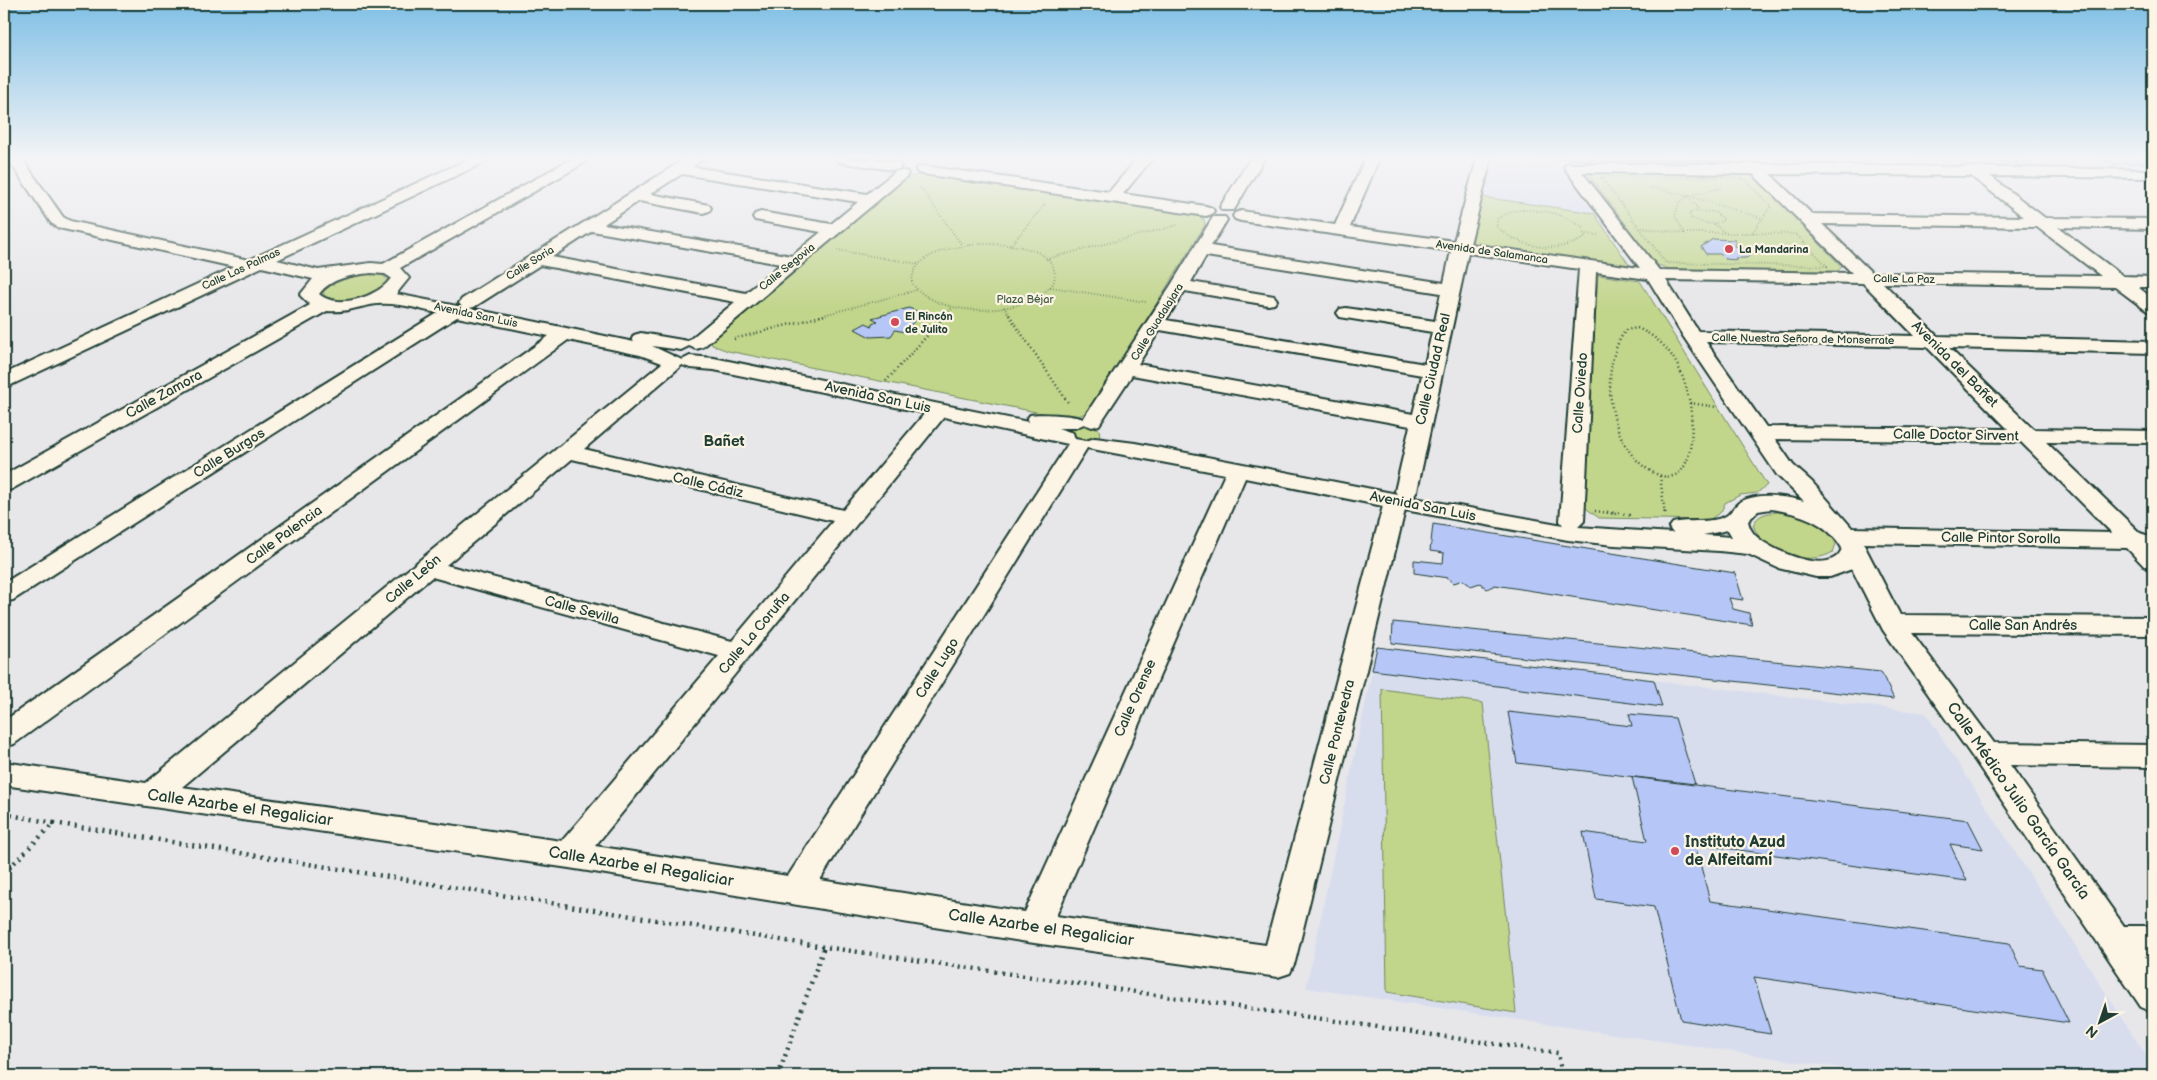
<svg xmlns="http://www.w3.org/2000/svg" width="2157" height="1080" viewBox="0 0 2157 1080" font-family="'Balsamiq Sans',sans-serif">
<rect width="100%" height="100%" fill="#e7e7ea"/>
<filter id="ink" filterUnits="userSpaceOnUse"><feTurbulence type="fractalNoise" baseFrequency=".02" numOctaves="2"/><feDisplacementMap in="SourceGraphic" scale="10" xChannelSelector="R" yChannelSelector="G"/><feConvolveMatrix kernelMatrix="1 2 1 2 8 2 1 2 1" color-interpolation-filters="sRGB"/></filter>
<g filter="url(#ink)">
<!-- built -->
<g fill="#d8ddee">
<path d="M 1493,159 L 1734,159 L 1736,161 L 1732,164 L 1555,161 L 1594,213 L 1482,197 Z"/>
<path d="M 1900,159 L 2153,159 L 2153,173 L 1915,170 Z"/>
<path d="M 1377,647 L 1926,713 L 2153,1066 L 2153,1076 L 1895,1076 L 1306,988 Z"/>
</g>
<!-- green -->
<g fill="#c1d58b" stroke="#708960">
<path d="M 1601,171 L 1738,172 L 1755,177 L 1842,267 L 1835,273 L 1669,269 L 1655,264 L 1589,175 Z"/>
<path d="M 928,175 L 1189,213 L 1204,219 L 1205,225 L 1091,409 C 1082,417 1073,417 1061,417 L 728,351 L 712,345 L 711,340 L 713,337 L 902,180 L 913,176 Z"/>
<path d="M 1481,197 L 1594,213 L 1630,266 L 1468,243 Z"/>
<path d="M 367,273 L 384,276 L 387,280 C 380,300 343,303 326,297 L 323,293 C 331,277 352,275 367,273 Z"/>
<path d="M 1598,275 L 1640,281 L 1767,485 L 1757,493 L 1740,495 L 1725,503 L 1721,512 L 1709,520 L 1599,518 L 1583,506 Z"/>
<path d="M 1084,424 L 1090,425 L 1099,429 L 1100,436 C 1091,445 1077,442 1070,433 C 1071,426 1078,425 1084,424 Z"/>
<path d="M 1778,512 C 1801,514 1827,521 1836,544 L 1833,552 C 1808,567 1763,554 1753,525 C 1758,514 1766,513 1778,512 Z"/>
<path d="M 1382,689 L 1483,703 L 1516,1013 L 1387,992 Z"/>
</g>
<!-- building -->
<g fill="#b6c7f7" stroke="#1f3d34">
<path d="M 1514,159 L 1732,159 L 1734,161 L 1590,160 L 1591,161 L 1582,161 L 1580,159 Z"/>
<path d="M 1911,159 L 1949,159 L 1950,160 L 1914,161 Z"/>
<path d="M 1955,159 L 2011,159 L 2018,163 L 1960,162 Z"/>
<path d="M 2011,159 L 2022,159 L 2036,168 L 2023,168 Z"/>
<path d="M 2101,159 L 2153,159 L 2153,162 L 2114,164 Z"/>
<path d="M 1713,239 L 1735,240 L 1735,246 L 1746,249 L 1751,255 L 1746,258 L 1735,258 L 1737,260 L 1725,259 L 1720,254 L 1706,254 L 1701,247 Z"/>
<path d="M 909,308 L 921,313 L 905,332 L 895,330 L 891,336 L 870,337 L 855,329 L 866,323 L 872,326 L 872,323 L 878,321 L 872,318 Z"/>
<path d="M 1433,524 L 1735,573 L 1743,600 L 1729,598 L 1733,609 L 1749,613 L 1752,625 L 1495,585 L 1487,589 L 1480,583 L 1471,586 L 1463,580 L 1454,583 L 1448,578 L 1414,573 L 1414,560 L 1443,563 L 1444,553 L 1430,551 Z"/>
<path d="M 1393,622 L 1881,672 L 1894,699 L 1392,643 Z"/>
<path d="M 1377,647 L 1654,680 L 1662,707 L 1372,670 Z"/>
<path d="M 1508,712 L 1632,726 L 1629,714 L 1675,718 L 1695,784 L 1517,763 Z"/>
<path d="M 1632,777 L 1968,820 L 1983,849 L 1950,844 L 1967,881 L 1695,844 L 1710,901 L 2009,943 L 2020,966 L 2042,969 L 2069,1023 L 1754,977 L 1771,1034 L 1681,1020 L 1654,907 L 1596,899 L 1583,832 L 1647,841 Z"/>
</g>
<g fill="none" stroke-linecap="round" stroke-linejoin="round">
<defs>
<g id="minor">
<path d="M 8,159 L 22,159 L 63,217 L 70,221 L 249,260 L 469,159 L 487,159 L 485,162 L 277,260 L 318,270 L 371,263 L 383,264 L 571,159 L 588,159 L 586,162 L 400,268 L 409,278 L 396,294 L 462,307 L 459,303 L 462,299 L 685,159 L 702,159 L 693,167 L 867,194 L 896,171 L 906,171 L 908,174 L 906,177 L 703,347 L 696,349 L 689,346 L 681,350 L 652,346 L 682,360 L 690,356 L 714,358 L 1028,422 L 1027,419 L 1030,415 C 1038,413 1076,415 1083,419 L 1171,285 L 1213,217 L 1225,217 L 1227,220 L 1211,246 L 1444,283 L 1451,251 L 1241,221 L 1235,219 L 1233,216 L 1235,213 L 1241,211 L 1335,225 L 1365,159 L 1379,159 L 1350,227 L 1454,241 L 1477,159 L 1491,159 L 1470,244 L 1640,268 L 1566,170 L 1564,167 L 1566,164 L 1756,164 L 2153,170 L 2153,178 L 1990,176 L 2045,218 L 2153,219 L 2153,229 L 2058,227 L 2123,276 L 2153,277 L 2153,287 L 2138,287 L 2153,299 L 2153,312 L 2147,311 L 2115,287 L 1883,283 L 1937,336 L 2153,341 L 2153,353 L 1949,348 L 2033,429 L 2153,431 L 2153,443 L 2046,442 L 2140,533 L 2149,536 L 2153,541 L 2151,544 L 2153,546 L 2153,568 L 2144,566 L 2127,548 L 1863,543 L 1900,615 L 2153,617 L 2153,635 L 1912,633 L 1994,743 L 2153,745 L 2153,767 L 2010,765 L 2124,926 L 2153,926 L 2153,956 L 2145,956 L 2153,968 L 2153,1012 L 2141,1007 L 1976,762 L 1883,630 L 1852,569 L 1830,577 L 1816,577 L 1778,568 L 1748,554 L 1719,551 L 1614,545 L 1568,540 L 1405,510 L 1295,962 L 1290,973 L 1278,977 L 1034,943 L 569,868 L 4,785 L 4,762 L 146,783 L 662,363 L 640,355 L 568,340 L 14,744 L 4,747 L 4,721 L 549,336 L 457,317 L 13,600 L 4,602 L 4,583 L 438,313 C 418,309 398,302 377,304 C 359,306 347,313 327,311 L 12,489 L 4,491 L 4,475 L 310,305 L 300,295 L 313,279 L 262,267 L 11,385 L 4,387 L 4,374 L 234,267 L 59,228 L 51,223 ZM 1582,172 L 1753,174 L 1852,273 L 1659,270 ZM 682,174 L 858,202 L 831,224 L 761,212 L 755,214 L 753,217 L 755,220 L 821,232 L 792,256 L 604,224 L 639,201 L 703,213 L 709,211 L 711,208 L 709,205 L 650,194 ZM 1770,174 L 1971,176 L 2024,217 L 1812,214 ZM 1822,224 L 2037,227 L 2101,276 L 1872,273 ZM 592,231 L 781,264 L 746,293 L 552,257 ZM 1468,253 L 1579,269 L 1560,521 L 1563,525 L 1409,497 L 1414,496 L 1417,491 ZM 1206,256 L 1441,293 L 1435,321 L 1346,308 L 1340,309 L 1337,313 L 1340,317 L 1346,318 L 1432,332 L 1425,364 L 1166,320 L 1185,291 L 1268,305 L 1274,304 L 1277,300 L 1274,296 L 1268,295 L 1191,282 ZM 540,265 L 735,302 L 688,341 L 641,333 L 634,335 L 632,339 L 634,342 L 469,308 L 474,307 ZM 1596,272 L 1648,279 L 1683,336 L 1777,475 L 1804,501 C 1783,496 1760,492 1740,502 C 1734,506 1731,513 1726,516 C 1710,524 1689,519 1673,523 L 1669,528 L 1673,533 L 1578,527 L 1584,521 ZM 371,273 L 385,274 L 391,278 C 379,297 337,310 319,294 C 331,278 352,275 371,273 ZM 1666,280 L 1863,283 L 1915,336 L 1698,331 ZM 1160,330 L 1422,375 L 1413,414 L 1138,364 ZM 1706,342 L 1927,347 L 2008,429 L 1766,427 ZM 682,365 L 690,368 L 714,370 L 925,413 L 843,510 L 584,449 ZM 1132,375 L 1410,426 L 1395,491 L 1397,494 L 1135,443 L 1095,438 L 1086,441 L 1075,439 L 1073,433 L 1058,428 L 1075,428 L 1084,424 L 1092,427 L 1099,425 ZM 944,417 L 1068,444 L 788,876 L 595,846 ZM 1775,439 L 2021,442 L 2112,533 L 1852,528 L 1812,482 L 1793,465 ZM 1087,448 L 1225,474 L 1025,912 L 820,880 ZM 572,459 L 833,521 L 732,641 L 446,565 ZM 1245,478 L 1383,506 L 1266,945 L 1056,916 ZM 1771,509 C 1800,513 1827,522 1842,548 C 1833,579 1769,550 1755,535 C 1751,531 1749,526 1748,521 L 1758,511 ZM 1728,530 L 1732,537 L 1703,535 ZM 432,577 L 719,656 L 562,841 L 182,787 Z"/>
<path d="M 837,159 L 873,159 L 899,163 L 901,166 L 899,169 L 894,170 L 844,163 L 839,162 Z"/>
<path d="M 1137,159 L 1152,159 L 1123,194 L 1206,206 L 1212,208 L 1214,211 L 1212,214 L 1206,216 L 923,174 L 918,173 L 916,170 L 918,167 L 923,166 L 1109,192 Z"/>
<path d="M 1250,159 L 1264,159 L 1234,210 L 1222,210 L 1220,207 Z"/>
</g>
</defs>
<!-- minor casing -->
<use href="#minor" stroke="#1f3d34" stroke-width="4"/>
<!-- path-far3 -->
<g stroke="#1f3d34" stroke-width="2" stroke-dasharray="0.5 2.5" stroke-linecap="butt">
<path d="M 1601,177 L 1743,178 L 1771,206 L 1752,233 L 1796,234 L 1827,266 L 1666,263 Z"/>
<path d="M 920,187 L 962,245"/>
<path d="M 1650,187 L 1688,196 L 1721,188"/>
<path d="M 1688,197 L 1699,210"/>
<path d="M 1523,210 C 1545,210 1565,214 1583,228 L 1585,237 C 1559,255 1518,248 1496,226 L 1498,218 L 1513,211 Z"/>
<path d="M 1692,211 L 1714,212 L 1724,219 C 1714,227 1702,223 1691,218 L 1689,214 Z"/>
<path d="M 1714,224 L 1724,232"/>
<path d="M 1642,228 L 1684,233 L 1675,216 L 1679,203 L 1688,196 L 1762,218"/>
<path d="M 1684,233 L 1752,233"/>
<path d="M 1585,234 L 1600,235"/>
<path d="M 979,244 C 999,244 1048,244 1054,270 C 1056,277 1054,284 1049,288 C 1018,317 938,319 912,283 C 912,252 955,247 979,244 Z"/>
<path d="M 1010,246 L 1046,203"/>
<path d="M 837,250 L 918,264"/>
<path d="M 1046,259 L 1178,225"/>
<path d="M 1050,287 L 1146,302"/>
<path d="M 1004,307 L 1010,316"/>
<path d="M 820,316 L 917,290"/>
<path d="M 945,316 L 953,307"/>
</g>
<!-- path-far2 -->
<g stroke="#1f3d34" stroke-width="2.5" stroke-dasharray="1 3" stroke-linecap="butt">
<path d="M 1009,315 L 1069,404"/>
<path d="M 1637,328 C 1667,340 1680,364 1688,394 C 1695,422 1697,503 1646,468 C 1608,442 1598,366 1626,330 Z"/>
<path d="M 734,339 L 825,315"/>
<path d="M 886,381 L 946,315"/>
<path d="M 1690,403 L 1717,407"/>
<path d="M 1660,476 L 1665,514"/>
<path d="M 1595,511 L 1616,514"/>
</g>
<!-- path-far1 -->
<g stroke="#1f3d34" stroke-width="3" stroke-dasharray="1 4.5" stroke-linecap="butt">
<path d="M 1607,512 L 1634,516"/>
<path d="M 1665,512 L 1665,515"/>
</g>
<!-- path -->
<g stroke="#1f3d34" stroke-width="4.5" stroke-dasharray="2 5" stroke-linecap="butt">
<path d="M 4,814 L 54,823 L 4,873"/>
<path d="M 54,823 L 824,947 L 1558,1053 L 1562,1076"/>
<path d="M 778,1076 L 824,947"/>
</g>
<!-- minor -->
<use href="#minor" fill="#fcf5e5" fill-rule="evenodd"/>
</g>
</g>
<!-- sky -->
<linearGradient id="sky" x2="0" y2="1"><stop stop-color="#7fbfe5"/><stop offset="0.51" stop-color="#f4f4f6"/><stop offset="1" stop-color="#f4f4f6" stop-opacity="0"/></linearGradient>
<rect width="2157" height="310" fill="url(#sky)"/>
<!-- markers -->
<g fill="#d1495b" stroke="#fcf5e5" stroke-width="2">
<circle cx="1729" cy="249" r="5"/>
<circle cx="895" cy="322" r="5"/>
<circle cx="1675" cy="851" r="5"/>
</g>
<g text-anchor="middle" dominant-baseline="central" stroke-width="4.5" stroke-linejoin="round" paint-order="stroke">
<!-- far-poi labels -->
<g font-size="11" font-weight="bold" fill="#1f3d34" stroke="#fcf5e5" text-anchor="start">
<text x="1739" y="249">La Mandarina</text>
<text x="905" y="316">El Rincón<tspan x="905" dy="13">de Julito</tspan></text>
</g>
<!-- far-street labels -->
<g font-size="11" fill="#1f3d34" stroke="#fcf5e5">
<text transform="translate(1492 252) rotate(8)">Avenida de Salamanca</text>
<text transform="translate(530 263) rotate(-32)">Calle Soria</text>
<text transform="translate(787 267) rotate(-39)">Calle Segovia</text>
<text transform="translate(241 269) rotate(-25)">Calle Las Palmas</text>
<text transform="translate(1904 279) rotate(1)">Calle La Paz</text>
<text transform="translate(476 315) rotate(12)">Avenida San Luis</text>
<text transform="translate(1157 322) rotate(-58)">Calle Guadalajara</text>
<text transform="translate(1803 339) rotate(1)">Calle Nuestra Señora de Monserrate</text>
</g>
<!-- far-park labels -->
<g font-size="11" fill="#3f5b45" stroke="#fcf5e5">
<text x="1025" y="299">Plaza Béjar</text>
</g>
<!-- street labels -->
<g font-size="14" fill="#1f3d34" stroke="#fcf5e5">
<text transform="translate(1955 364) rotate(45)">Avenida del Bañet</text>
<text transform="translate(1433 369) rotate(-77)">Calle Ciudad Real</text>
<text transform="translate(1580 393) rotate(-86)">Calle Oviedo</text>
<text transform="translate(164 394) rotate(-29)">Calle Zamora</text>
<text transform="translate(878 397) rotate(12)">Avenida San Luis</text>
<text transform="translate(1956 435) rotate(1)">Calle Doctor Sirvent</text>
<text transform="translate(229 453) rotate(-32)">Calle Burgos</text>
<text transform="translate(708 485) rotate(13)">Calle Cádiz</text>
<text transform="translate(1423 506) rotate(11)">Avenida San Luis</text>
<text transform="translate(284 535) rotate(-36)">Calle Palencia</text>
<text transform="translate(2001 538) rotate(1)">Calle Pintor Sorolla</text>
<text transform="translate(413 579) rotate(-40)">Calle León</text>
<text transform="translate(582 610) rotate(15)">Calle Sevilla</text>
<text x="2023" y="625">Calle San Andrés</text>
<text transform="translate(754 633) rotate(-50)">Calle La Coruña</text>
<text transform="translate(937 668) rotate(-58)">Calle Lugo</text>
<text transform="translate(1135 698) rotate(-66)">Calle Orense</text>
<text transform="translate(1337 732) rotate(-76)">Calle Pontevedra</text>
</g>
<!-- neighbourhood labels -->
<g font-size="15" font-weight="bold" fill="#1f3d34" stroke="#fcf5e5">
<text x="724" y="441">Bañet</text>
</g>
<!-- near-street labels -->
<g font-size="16" fill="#1f3d34" stroke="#fcf5e5">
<text transform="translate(2018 801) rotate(55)">Calle Médico Julio García García</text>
<text transform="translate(240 808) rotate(8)">Calle Azarbe el Regaliciar</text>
<text transform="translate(641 867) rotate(9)">Calle Azarbe el Regaliciar</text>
<text transform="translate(1041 928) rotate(8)">Calle Azarbe el Regaliciar</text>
</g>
<!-- near-poi labels -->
<g font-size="16" font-weight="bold" fill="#1f3d34" stroke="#fcf5e5" text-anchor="start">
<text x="1685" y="842">Instituto Azud<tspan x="1685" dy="18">de Alfeitamí</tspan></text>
</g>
</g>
<!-- margin -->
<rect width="2157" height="1080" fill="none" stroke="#fcf5e5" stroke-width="20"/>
<rect x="10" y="10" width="2137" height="1060" fill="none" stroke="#1f3d34" stroke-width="2" filter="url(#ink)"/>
<!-- north arrow -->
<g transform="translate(2100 1022) rotate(220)" stroke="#fcf5e5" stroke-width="4" paint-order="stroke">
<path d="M0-4L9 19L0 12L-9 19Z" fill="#1f3d34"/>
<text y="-8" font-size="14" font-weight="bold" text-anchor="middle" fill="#1f3d34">N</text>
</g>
</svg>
